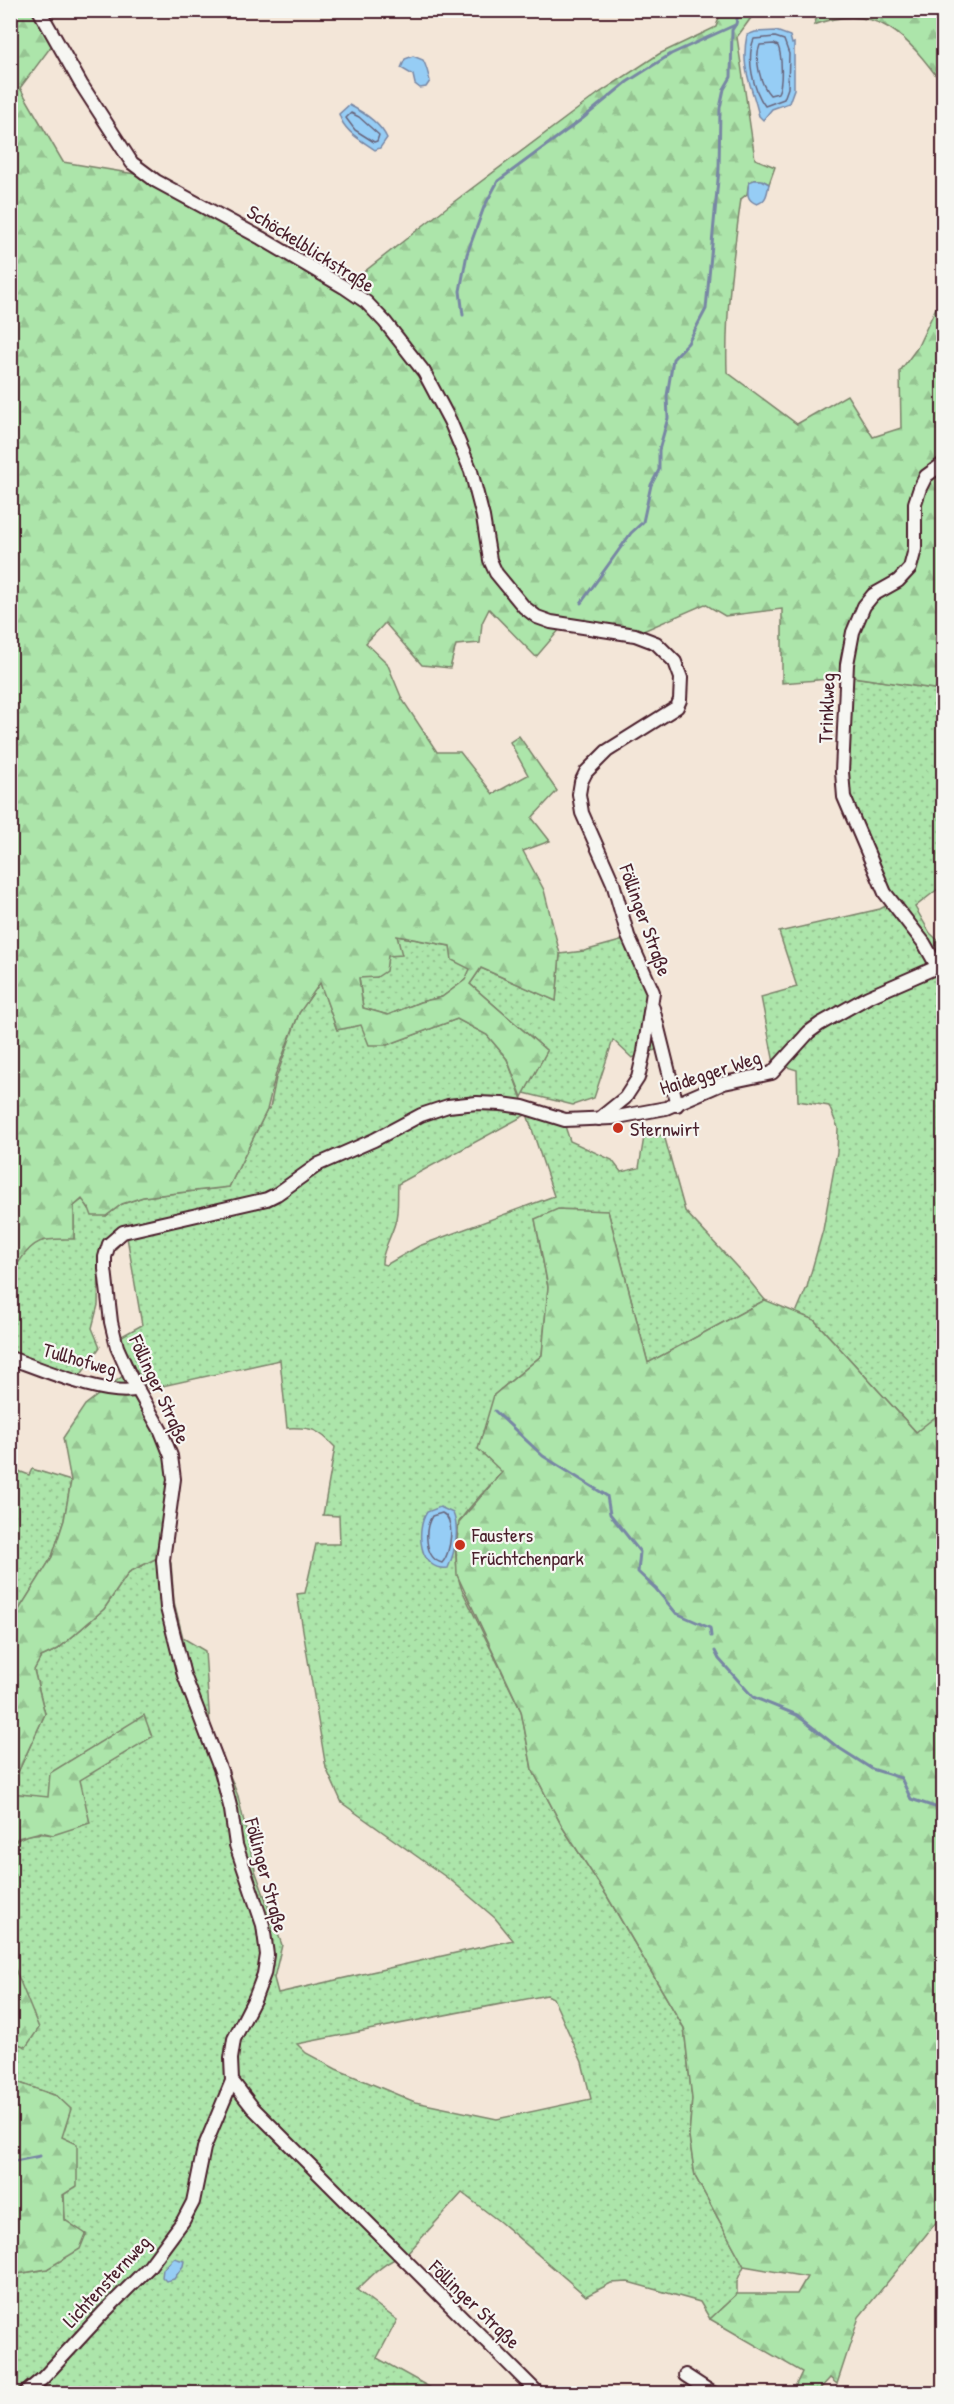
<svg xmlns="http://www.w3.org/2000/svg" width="954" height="2404" viewBox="0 0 954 2404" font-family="'Patrick Hand',sans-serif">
<defs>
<pattern id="grass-dots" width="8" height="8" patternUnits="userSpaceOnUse" patternTransform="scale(1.5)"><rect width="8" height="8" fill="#ace5aa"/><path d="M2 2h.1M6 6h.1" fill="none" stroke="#96c492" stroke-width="1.8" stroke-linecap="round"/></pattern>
<pattern id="forest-firs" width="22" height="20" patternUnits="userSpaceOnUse" patternTransform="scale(1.5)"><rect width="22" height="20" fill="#ace5aa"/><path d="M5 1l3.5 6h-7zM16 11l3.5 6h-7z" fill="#96c492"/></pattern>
</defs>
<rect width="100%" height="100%" fill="#f3e6d8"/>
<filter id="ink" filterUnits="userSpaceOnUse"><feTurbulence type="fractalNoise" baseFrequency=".0167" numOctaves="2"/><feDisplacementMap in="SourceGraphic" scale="12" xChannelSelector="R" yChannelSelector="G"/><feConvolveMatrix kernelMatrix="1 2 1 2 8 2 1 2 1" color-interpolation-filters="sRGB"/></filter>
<g filter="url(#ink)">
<!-- grass -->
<g fill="url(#grass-dots)" stroke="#7b826a" stroke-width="1.5" fill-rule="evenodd">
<path d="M 853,677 L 934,689 L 943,685 L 943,885 L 915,907 L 930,933 L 943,945 L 944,1411 L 917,1433 L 814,1320 L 796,1313 L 807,1287 L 823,1230 L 837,1152 L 838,1128 L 829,1106 L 798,1101 L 797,1070 L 774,1063 L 761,997 L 797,987 L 779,932 L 880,909 L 895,901 L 849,800 L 838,713 L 840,679 Z"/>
<path d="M 397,936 L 450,946 L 471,969 L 465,980 L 442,997 L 420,1002 L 388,1015 L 363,1008 L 359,977 L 377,977 Z"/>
<path d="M 635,937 L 667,1046 L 632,1058 L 613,1040 L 594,1098 L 573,1105 L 524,1093 L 547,1051 L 470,984 L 481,968 L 556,1001 L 560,954 L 584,951 Z"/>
<path d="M 320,982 L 337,1030 L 361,1025 L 387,1045 L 457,1019 L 487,1035 L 507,1059 L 527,1113 L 565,1126 L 570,1141 L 612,1160 L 621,1172 L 639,1168 L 644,1137 L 664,1135 L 685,1211 L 747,1278 L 765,1300 L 648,1363 L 608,1211 L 535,1219 L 548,1287 L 542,1355 L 494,1395 L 503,1471 C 492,1484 467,1508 460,1521 C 452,1536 456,1574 462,1590 L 521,1711 L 532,1769 L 563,1828 L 607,1896 L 684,2028 L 692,2099 L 689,2136 L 695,2176 L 744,2266 L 737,2281 L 737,2294 L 710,2319 L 700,2302 L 628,2282 L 611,2283 L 586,2296 L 500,2222 L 462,2193 L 407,2254 C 385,2261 373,2274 357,2290 L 397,2320 L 377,2358 L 440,2393 L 11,2393 L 11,2275 L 47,2269 L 86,2235 L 65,2220 L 62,2137 L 57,2096 L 11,2080 L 11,2041 L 26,2046 L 11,1959 L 11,1846 C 21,1834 37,1832 53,1835 L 80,1779 L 152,1736 L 48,1798 L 11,1793 L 11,1774 L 18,1772 L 45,1714 L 34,1670 L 41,1657 L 58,1649 L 104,1609 L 129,1572 L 157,1558 L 171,1563 L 174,1602 L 183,1638 L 205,1651 L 210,1725 L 238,1796 L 255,1870 L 282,1945 L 274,1978 L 278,1993 L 513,1940 L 495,1918 L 453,1882 L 342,1803 L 326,1768 L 297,1594 L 305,1593 L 316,1544 L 340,1544 L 339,1516 L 323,1515 L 335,1447 C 318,1429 312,1427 287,1428 L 280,1360 L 149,1389 L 135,1369 L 120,1337 L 142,1325 L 127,1237 L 99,1266 L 98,1305 L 92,1328 L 100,1347 L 80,1376 L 11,1352 L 10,1257 L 19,1261 C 36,1236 46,1239 74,1238 L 74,1206 L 83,1199 L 89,1209 L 106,1216 L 122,1204 L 143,1197 L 229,1187 L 267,1110 L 270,1108 L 276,1078 L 299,1013 ZM 527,1114 L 554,1196 L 419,1246 L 386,1265 L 382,1264 C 381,1253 392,1235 395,1223 C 399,1211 397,1196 398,1184 ZM 547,1995 L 553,1998 L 582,2062 L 591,2099 L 497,2119 L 415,2102 L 336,2069 L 306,2053 L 297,2044 Z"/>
<path d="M 11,1468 L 29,1475 L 32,1469 L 71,1481 L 64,1520 L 52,1557 L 11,1623 Z"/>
</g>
<!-- forest -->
<g fill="url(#forest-firs)" stroke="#7b826a" stroke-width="1.5" fill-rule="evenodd">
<path d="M 11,11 L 34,11 L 53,44 L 20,88 L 63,162 L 135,174 L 342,289 L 447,207 L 599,93 L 659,54 L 716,27 L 721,11 L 751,11 L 751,18 L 737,37 L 755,159 L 775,167 L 769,184 C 762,180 757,178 749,182 L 747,194 L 741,199 C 733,257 725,314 727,372 L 797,424 L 847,395 L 873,437 L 901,428 L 900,371 L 917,348 L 943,293 L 943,685 L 934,689 L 853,677 L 782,683 L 782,609 L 725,616 L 705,604 L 641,632 L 566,622 L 536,657 L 489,609 L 482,623 L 480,643 L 456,645 L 450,668 L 422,665 L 385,623 L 366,643 L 387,663 L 402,699 L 437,752 L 460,752 L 493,794 L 528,775 L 510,742 L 519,736 L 557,791 L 532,818 L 550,841 L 523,851 L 544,890 L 560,954 L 556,1001 L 481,968 L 470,984 L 547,1051 L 522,1097 L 507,1059 L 487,1035 L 457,1019 L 387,1045 L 369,1045 L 361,1025 L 337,1030 L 320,983 L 299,1013 L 276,1073 L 267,1110 L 229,1187 L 143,1197 L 122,1204 L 106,1216 L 92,1216 L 89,1208 L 82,1199 L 74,1206 L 74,1239 C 46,1239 36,1236 19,1262 L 11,1257 ZM 397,936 L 450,946 L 452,960 L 470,969 L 465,980 L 442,997 L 420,1002 L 388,1015 L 363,1008 L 359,978 L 377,977 L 386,971 L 388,956 L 402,955 Z"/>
<path d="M 819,11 L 943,11 L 943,85 C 909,38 877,0 814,25 Z"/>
<path d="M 558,1209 L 608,1211 L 648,1363 L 765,1300 L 814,1320 L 916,1432 L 943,1411 L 943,2214 L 859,2317 L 837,2384 L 830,2378 L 816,2393 L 792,2393 L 802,2372 L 710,2319 L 737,2294 L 797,2294 L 807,2277 L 744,2266 L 695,2176 L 689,2136 L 692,2099 L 684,2028 L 607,1896 L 563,1828 L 532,1769 L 521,1711 L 457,1575 L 456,1550 L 459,1522 L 502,1472 L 478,1449 L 494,1395 L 542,1355 L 548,1287 L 535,1219 Z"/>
<path d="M 124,1375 C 140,1403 160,1432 166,1464 C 171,1490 161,1531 157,1558 L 129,1572 L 104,1609 L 58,1649 L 41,1657 L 34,1670 L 45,1714 L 18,1772 L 11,1774 L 10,1624 L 52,1557 L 64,1520 L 71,1481 L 63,1438 L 85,1405 Z"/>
<path d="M 144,1715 L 152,1737 L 80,1780 L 90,1823 L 53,1835 L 41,1832 L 18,1838 L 11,1846 L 11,1793 L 48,1797 L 50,1773 Z"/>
<path d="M 11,1959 L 39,2028 L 26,2047 L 11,2041 Z"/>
<path d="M 11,2080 L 57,2096 L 71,2109 L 62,2137 L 77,2144 L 77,2186 L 63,2195 L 65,2220 L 86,2234 L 80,2249 L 47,2269 L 11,2275 Z"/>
</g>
<!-- water -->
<g fill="#96cdf5" stroke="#7887a4" stroke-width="1.5">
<path d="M 776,31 L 790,36 L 792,44 L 794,43 L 794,89 L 789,103 L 772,109 L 763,120 L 759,116 C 752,84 740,70 747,35 L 755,32 Z"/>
<path d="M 413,56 L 423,60 C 427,67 428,74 430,81 L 426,87 L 420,88 L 415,84 L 413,75 L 401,68 L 405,59 Z"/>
<path d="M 349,105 C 363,112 380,123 387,138 L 380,148 L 375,150 C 361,140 344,132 339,114 Z"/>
<path d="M 754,180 L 762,180 L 769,184 C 767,193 767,201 757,204 C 746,200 747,193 749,182 Z"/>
<path d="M 440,1507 L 453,1513 C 460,1530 455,1552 448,1568 C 419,1572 415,1530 427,1512 Z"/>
<path d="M 174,2258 L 184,2261 L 183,2266 L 174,2279 L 166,2281 L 162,2277 L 163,2269 Z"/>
</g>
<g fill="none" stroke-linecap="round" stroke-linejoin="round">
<!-- shore -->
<g stroke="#68657c" stroke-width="1.5">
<path d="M 775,37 L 784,40 L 789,54 L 788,88 L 784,99 L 765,106 C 753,90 746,58 754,39 Z"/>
<path d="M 774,44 L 778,46 C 782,55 783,84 778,93 L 770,95 C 760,84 754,59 760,45 Z"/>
<path d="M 351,113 L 359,117 L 379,135 L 377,141 L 374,142 L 355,130 L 346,118 Z"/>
<path d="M 442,1513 C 456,1520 451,1553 442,1563 C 424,1558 424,1529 432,1516 Z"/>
</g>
<!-- stream -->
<g stroke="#7887a4" stroke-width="3">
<path d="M 463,315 L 460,291 L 467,254 L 484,207 L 498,181 L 582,119 L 627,82 L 671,54 L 735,25"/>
<path d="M 581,603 L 631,533 L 643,522 L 651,485 L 659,470 L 659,450 L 668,418 L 667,396 L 673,359 L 688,343 L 706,309 L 719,169 L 720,108 L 724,89 L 731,77 L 732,30 L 736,24 L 739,10"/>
<path d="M 495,1411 L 543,1456 L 607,1496 L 610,1514 L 640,1552 L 638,1572 L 656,1589 L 676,1613 L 710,1628 L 711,1636"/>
<path d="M 715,1651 L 719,1659 L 753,1697 L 797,1715 L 836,1746 L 872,1769 L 901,1778 L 911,1799 L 944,1810"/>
<path d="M 10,2162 L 40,2156"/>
</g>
<defs>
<g id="minor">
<path d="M 39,10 L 81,84 L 132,163 L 156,181 L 261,238 L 344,287 L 366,302 L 385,322 L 424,372 L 450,421 L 471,471 L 483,517 L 490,560 L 496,573 L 524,607 L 537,617 L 551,622 L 635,635 L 656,643 L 675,662 L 681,678 L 680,700 L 677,707 L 607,751 L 586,772 L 581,782 L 579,794 L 582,813 L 613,883 L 628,936 L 653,992 L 644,1052 L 638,1078 L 625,1098 L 599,1119"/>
<path d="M 937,966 L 924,943 L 885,893 L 844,797 L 842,772 L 847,664 L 853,632 L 864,606 L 873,595 L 898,581 L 910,568 L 915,549 L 915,503 L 920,488 L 926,476 L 944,463"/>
<path d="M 653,1008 L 677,1105"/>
<path d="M 10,1358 C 41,1369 109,1398 138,1389"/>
<path d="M 685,2375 L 714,2394"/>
<path d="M 24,2394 L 42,2379 L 103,2313 L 149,2267 L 183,2221 L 193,2202 L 204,2148 L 232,2081"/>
<path d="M 539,2394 L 253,2108 L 232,2081 L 231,2059 L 234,2039 L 255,1998 L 264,1974 L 267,1955 L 263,1925 L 236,1845 L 231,1810 L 221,1771 L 184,1675 L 167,1608 L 163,1560 L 174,1479 L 171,1456 L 161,1431 L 130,1376 L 117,1347 L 111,1322 L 105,1269 L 105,1257 L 109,1244 L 123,1232 L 267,1199 L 277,1194 L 319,1164 L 374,1140 L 421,1115 L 448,1106 L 477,1103 L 502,1104 L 523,1107 L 565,1120 L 612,1118 L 666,1108 L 724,1083 L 772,1073 L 809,1032 L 820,1024 L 868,997 L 944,964"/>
</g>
</defs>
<!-- minor casing -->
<use href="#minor" stroke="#4a1f2b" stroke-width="16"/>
<!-- minor -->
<use href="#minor" stroke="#f6f6f2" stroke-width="12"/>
</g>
</g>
<!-- markers -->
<g fill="#c8321e" stroke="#f6f6f2" stroke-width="2">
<circle cx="618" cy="1128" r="6"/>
<circle cx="460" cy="1545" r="6"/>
</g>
<g text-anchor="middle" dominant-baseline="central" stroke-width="4.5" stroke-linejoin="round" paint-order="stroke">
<!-- street labels -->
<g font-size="20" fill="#4a1f2b" stroke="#f6f6f2">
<text transform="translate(311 248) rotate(32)">Schöckelblickstraße</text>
<text transform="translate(826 708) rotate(-88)">Trinklweg</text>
<text transform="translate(646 920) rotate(70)">Föllinger Straße</text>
<text transform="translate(710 1072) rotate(-18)">Haidegger Weg</text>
<text transform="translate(80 1359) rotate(16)">Tullhofweg</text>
<text transform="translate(160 1389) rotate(65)">Föllinger Straße</text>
<text transform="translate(267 1875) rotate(75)">Föllinger Straße</text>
<text transform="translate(106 2281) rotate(-47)">Lichtensternweg</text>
<text transform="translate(475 2304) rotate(44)">Föllinger Straße</text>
</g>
<!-- poi labels -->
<g font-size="20" fill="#4a1f2b" stroke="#f6f6f2" text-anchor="start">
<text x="630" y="1128">Sternwirt</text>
<text x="472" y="1534">Fausters<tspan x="472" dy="23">Früchtchenpark</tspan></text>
</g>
</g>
<!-- margin -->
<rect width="954" height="2404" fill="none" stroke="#f6f6f2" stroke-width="36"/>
<rect x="18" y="18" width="918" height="2368" fill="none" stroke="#4a1f2b" stroke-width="2" filter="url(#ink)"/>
</svg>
